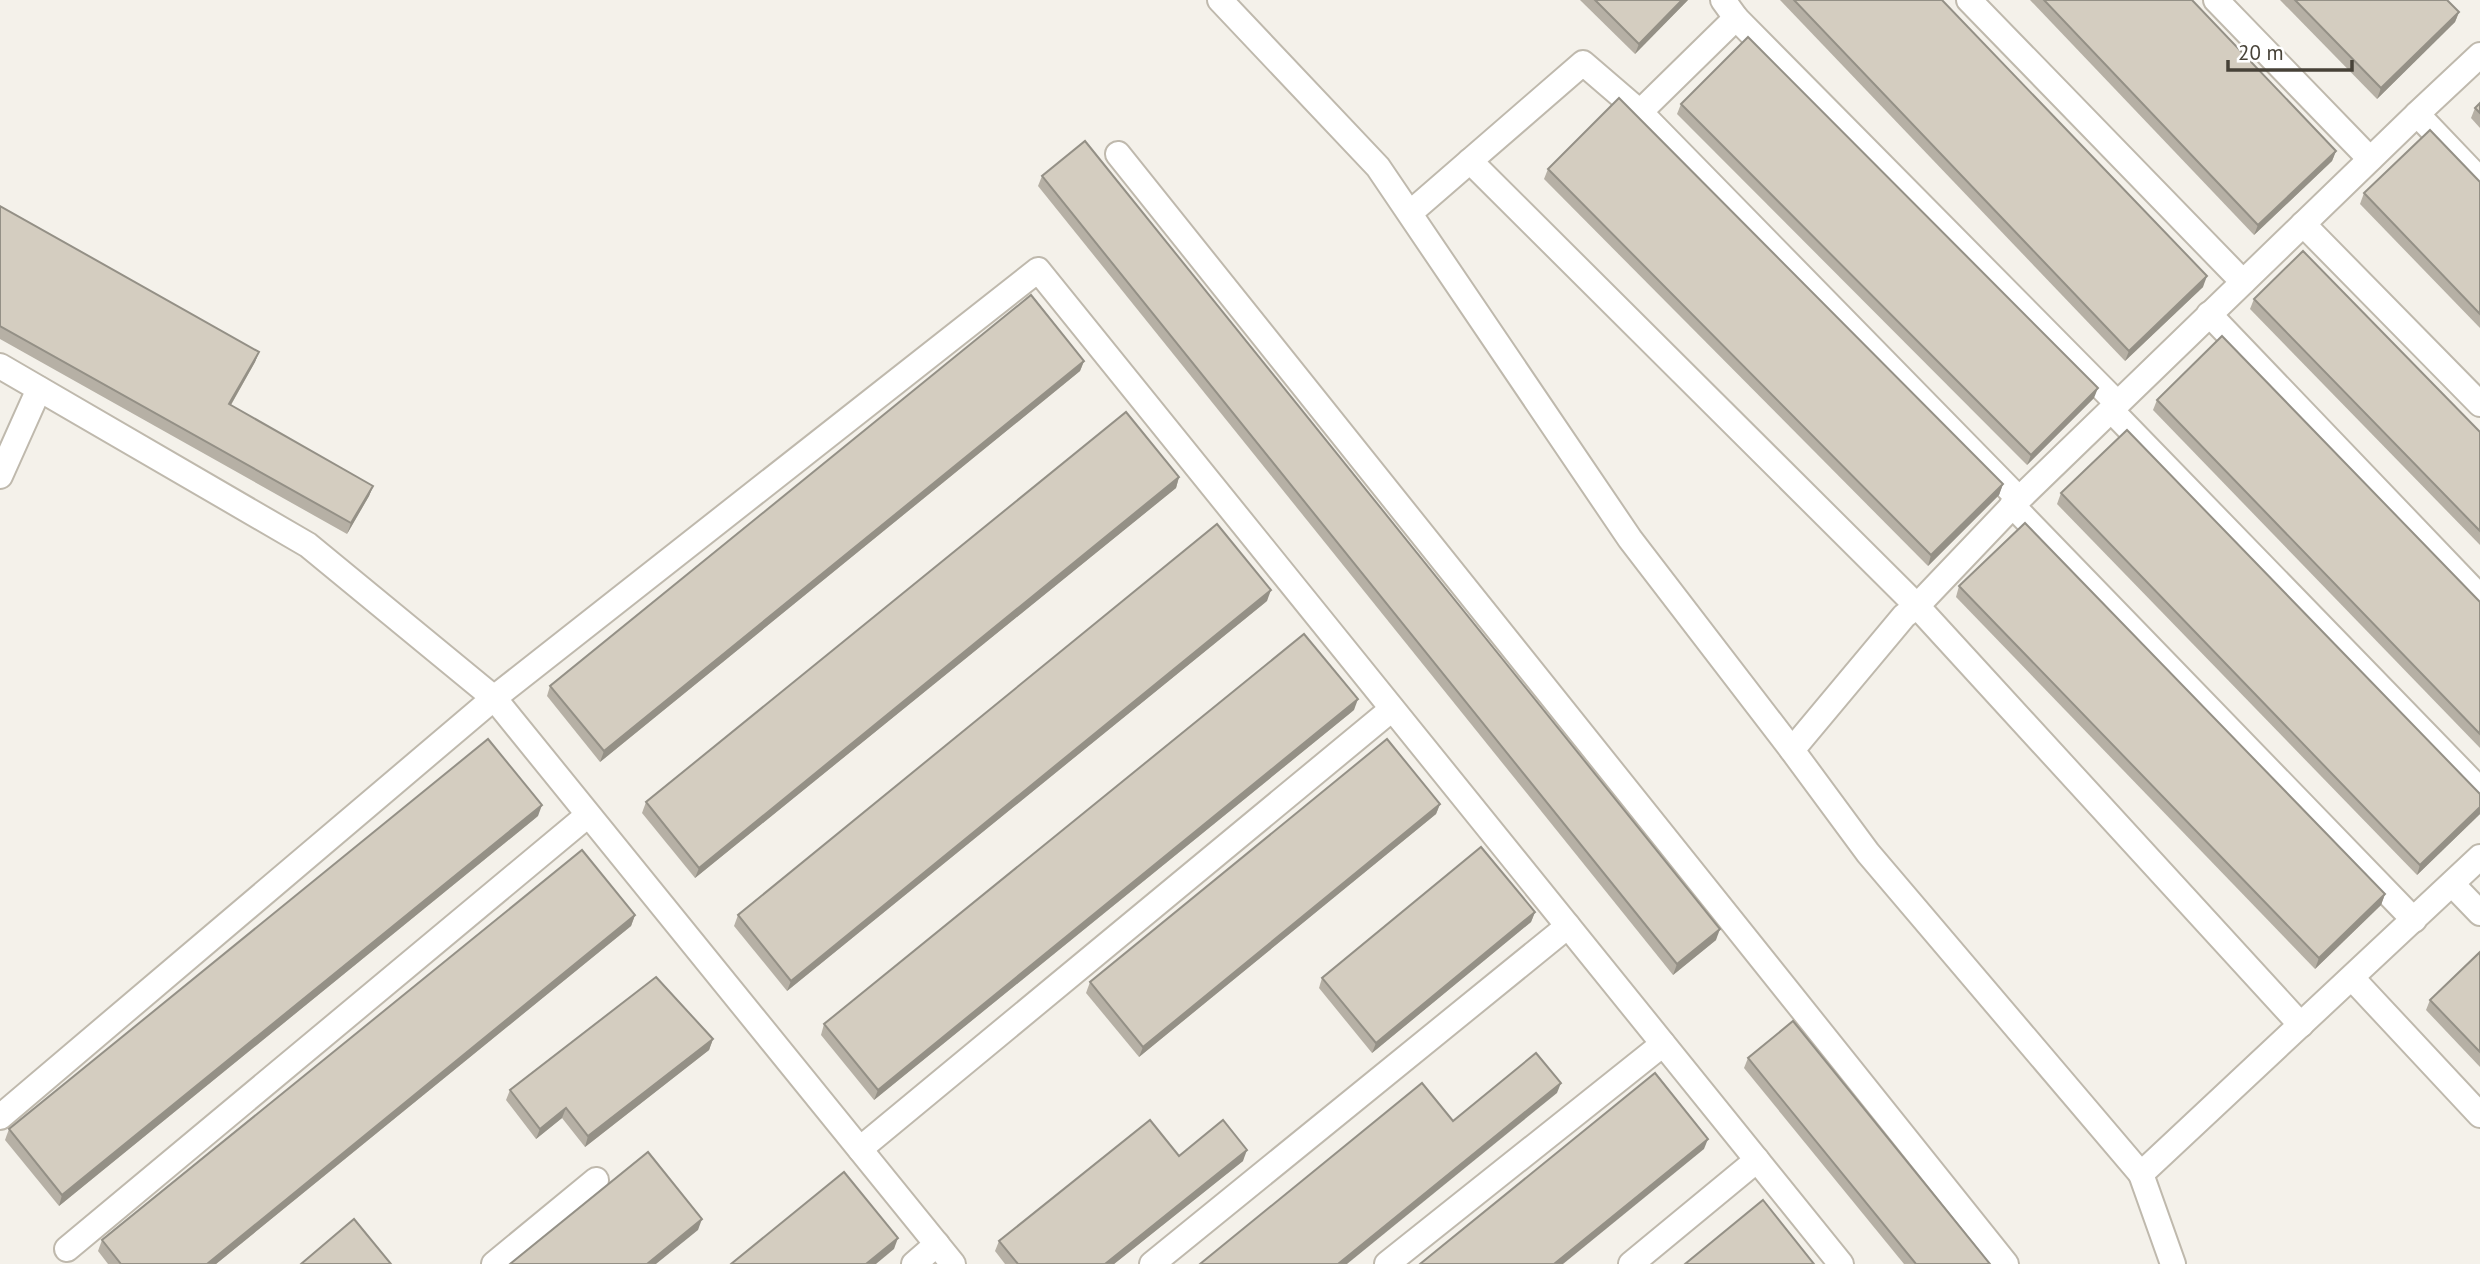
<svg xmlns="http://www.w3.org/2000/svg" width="2480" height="1264" viewBox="0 0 2480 1264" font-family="'PT Sans',sans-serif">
<rect width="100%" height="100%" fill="#f4f1ea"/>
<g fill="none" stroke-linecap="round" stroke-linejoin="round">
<defs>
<g id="lane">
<path d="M 1220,0 L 1378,167 L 1630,539 L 1792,750"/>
<path d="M 1969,0 L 2243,282"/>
<path d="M 2216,0 L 2370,159"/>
<path d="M 1736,18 L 2117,403"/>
<path d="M 1640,112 L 2019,499"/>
<path d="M 2417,114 L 2480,55"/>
<path d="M 1118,154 L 2006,1264"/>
<path d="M 1470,161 L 1917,606 L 2301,1025"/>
<path d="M 1410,213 L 1583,63 L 1640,112 L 1736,18 L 1723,0"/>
<path d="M 2303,224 L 2480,404"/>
<path d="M 2209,314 L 2480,597"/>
<path d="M 0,366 L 308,545 L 494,698 L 0,1117"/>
<path d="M 2111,410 L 2480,790"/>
<path d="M 0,476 L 39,389"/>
<path d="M 2012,505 L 2414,920"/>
<path d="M 2452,884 L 2480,913"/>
<path d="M 2352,978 L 2480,1115"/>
<path d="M 860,1149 L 1392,709"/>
<path d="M 2141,1174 L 1868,853 L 1792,750 L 1904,616 L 1917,606 L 2019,499 L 2417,114 L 2480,180"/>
<path d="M 67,1249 L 588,815"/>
<path d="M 494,1264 L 596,1180"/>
<path d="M 914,1264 L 937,1244"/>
<path d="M 953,1264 L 494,698 L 1038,270 L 1841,1264"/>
<path d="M 1152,1264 L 1568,926"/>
<path d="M 1387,1264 L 1663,1044"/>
<path d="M 1631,1264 L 1757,1160"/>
<path d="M 2173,1264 L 2141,1174 L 2480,857"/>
</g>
</defs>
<!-- lane casing -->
<use href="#lane" stroke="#bfb9ad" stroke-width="28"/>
<!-- lane -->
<use href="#lane" stroke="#fff" stroke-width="24"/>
</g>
<!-- wall -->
<g fill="#b6b0a5">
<path d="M 1580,0 L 1688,0 L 1635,54 Z"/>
<path d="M 1780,0 L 1942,0 L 2203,287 L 2125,361 Z"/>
<path d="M 2030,0 L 2192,0 L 2336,151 L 2332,161 L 2254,235 Z"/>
<path d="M 2280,0 L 2447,0 L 2459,12 L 2455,22 L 2377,99 Z"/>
<path d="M 2480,103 L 2480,128 L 2471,118 L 2475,108 Z"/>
<path d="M 1681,104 L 2094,398 L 2027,465 L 1677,114 Z"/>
<path d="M 1548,169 L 2003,484 L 1999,495 L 1928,566 L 1544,179 Z"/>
<path d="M 1042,176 L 1716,940 L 1673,975 L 1038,186 Z"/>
<path d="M 2480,182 L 2480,328 L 2360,204 L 2364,193 Z"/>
<path d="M 0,206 L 259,352 L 255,362 L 231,405 L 373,486 L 369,496 L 347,534 L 0,339 Z"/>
<path d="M 2254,299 L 2480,432 L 2480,545 L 2250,309 Z"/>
<path d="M 1084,361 L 1080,371 L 600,762 L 547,696 L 550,686 Z"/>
<path d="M 2157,400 L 2480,602 L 2480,748 L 2153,410 Z"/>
<path d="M 1179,477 L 1176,488 L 695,878 L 642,813 L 646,802 Z"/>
<path d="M 2061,493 L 2480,794 L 2480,814 L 2417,875 L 2057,504 Z"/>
<path d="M 1959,586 L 2385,894 L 2381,905 L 2315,969 L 1956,597 Z"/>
<path d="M 1267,601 L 787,991 L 734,926 L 738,915 Z"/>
<path d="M 1354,710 L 874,1100 L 821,1035 L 824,1024 Z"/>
<path d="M 1440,804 L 1436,814 L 1139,1057 L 1086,993 L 1090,982 Z"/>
<path d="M 538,816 L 59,1206 L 5,1140 L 9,1129 Z"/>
<path d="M 1535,912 L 1531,922 L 1372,1053 L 1319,988 L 1322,978 Z"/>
<path d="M 635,915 L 631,926 L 216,1264 L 108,1264 L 98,1251 L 102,1240 Z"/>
<path d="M 2480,952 L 2480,1067 L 2426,1010 L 2430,1000 Z"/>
<path d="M 713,1039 L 709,1050 L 585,1147 L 562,1118 L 536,1139 L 506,1100 L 510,1090 Z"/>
<path d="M 1748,1058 L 1990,1264 L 1904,1264 L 1744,1068 Z"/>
<path d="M 1179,1156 L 1243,1161 L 1114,1264 L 1005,1264 L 995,1251 L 999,1241 Z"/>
</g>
<!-- shaded-wall -->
<g fill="#949086">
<path d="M 1682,0 L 1688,0 L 1635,54 L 1639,44 Z"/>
<path d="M 2459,12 L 2455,22 L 2377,99 L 2381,88 Z"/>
<path d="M 2336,151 L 2332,161 L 2254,235 L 2258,225 Z"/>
<path d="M 2207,276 L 2203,287 L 2125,361 L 2129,351 Z"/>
<path d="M 259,352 L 255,362 L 225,415 L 229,404 Z"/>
<path d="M 1084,361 L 1080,371 L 600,762 L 604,751 Z"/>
<path d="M 2098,388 L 2094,398 L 2027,465 L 2031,455 Z"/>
<path d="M 1179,477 L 1176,488 L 695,878 L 699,868 Z"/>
<path d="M 2003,484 L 1999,495 L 1928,566 L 1931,555 Z"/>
<path d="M 373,486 L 369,496 L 347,534 L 351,523 Z"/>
<path d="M 1271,590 L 1267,601 L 787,991 L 791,981 Z"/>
<path d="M 1358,699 L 1354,710 L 874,1100 L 878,1090 Z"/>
<path d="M 1440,804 L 1436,814 L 1139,1057 L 1143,1047 Z"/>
<path d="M 542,805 L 538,816 L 59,1206 L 62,1195 Z"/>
<path d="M 2480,807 L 2480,814 L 2417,875 L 2420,865 Z"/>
<path d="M 2385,894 L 2381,905 L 2315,969 L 2319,958 Z"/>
<path d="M 1535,912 L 1531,922 L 1372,1053 L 1376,1043 Z"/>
<path d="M 635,915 L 631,926 L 216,1264 L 207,1264 Z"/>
<path d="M 1720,929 L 1716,940 L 1673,975 L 1677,964 Z"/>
<path d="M 713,1039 L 709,1050 L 585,1147 L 588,1136 Z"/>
<path d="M 1561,1083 L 1557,1093 L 1347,1264 L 1338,1264 Z"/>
<path d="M 566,1108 L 562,1118 L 536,1139 L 540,1129 Z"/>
<path d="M 1708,1139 L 1704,1149 L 1563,1264 L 1554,1264 Z"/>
<path d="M 1247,1150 L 1243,1161 L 1114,1264 L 1105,1264 Z"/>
<path d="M 702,1219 L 698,1230 L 656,1264 L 647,1264 Z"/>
<path d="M 898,1238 L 894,1249 L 876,1264 L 866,1264 Z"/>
</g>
<!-- building -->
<g fill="#d4cdc0" stroke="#949086" stroke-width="2">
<path d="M 1595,0 L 1682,0 L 1639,44 Z"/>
<path d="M 1794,0 L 1942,0 L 2207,276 L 2129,351 Z"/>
<path d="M 2044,0 L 2192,0 L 2336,151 L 2258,225 Z"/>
<path d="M 2295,0 L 2447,0 L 2459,12 L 2381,88 Z"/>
<path d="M 1748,37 L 2098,388 L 2031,455 L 1681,104 Z"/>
<path d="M 1619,98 L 2003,484 L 1931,555 L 1548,169 Z"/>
<path d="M 2480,103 L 2480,113 L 2475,108 Z"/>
<path d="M 2430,130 L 2480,182 L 2480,314 L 2364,193 Z"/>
<path d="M 1085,141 L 1720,929 L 1677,964 L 1042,176 Z"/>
<path d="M 0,206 L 259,352 L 229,404 L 373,486 L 351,523 L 0,326 Z"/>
<path d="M 2303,251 L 2480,432 L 2480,531 L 2254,299 Z"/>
<path d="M 1031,295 L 1084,361 L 604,751 L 550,686 Z"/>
<path d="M 2222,336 L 2480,602 L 2480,734 L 2157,400 Z"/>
<path d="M 1126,412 L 1179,477 L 699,868 L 646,802 Z"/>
<path d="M 2127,430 L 2480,794 L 2480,807 L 2420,865 L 2061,493 Z"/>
<path d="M 2025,523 L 2385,894 L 2319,958 L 1959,586 Z"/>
<path d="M 1217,524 L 1271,590 L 791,981 L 738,915 Z"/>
<path d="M 1304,634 L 1358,699 L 878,1090 L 824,1024 Z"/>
<path d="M 488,739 L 542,805 L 62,1195 L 9,1129 Z"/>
<path d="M 1387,739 L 1440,804 L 1143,1047 L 1090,982 Z"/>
<path d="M 1481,847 L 1535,912 L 1376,1043 L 1322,978 Z"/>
<path d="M 582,850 L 635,915 L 207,1264 L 121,1264 L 102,1240 Z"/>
<path d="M 2480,952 L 2480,1052 L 2430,1000 Z"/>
<path d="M 656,977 L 713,1039 L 588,1136 L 566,1108 L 540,1129 L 510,1090 Z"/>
<path d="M 1793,1021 L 1990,1264 L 1916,1264 L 1748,1058 Z"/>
<path d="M 1536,1053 L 1561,1083 L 1338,1264 L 1200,1264 L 1422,1083 L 1453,1121 Z"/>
<path d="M 1655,1073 L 1708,1139 L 1554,1264 L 1420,1264 Z"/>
<path d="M 1150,1120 L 1179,1156 L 1223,1120 L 1247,1150 L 1105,1264 L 1018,1264 L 999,1241 Z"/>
<path d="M 648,1152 L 702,1219 L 647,1264 L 510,1264 Z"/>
<path d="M 844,1172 L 898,1238 L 866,1264 L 731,1264 Z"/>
<path d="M 1763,1200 L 1814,1264 L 1685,1264 Z"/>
<path d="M 354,1219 L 391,1264 L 301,1264 Z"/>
</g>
<!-- scale -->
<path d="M2228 60v10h124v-10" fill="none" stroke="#474238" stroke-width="3.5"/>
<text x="2238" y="60" font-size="21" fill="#474238" stroke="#ffffff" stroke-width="5" paint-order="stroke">20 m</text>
</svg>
